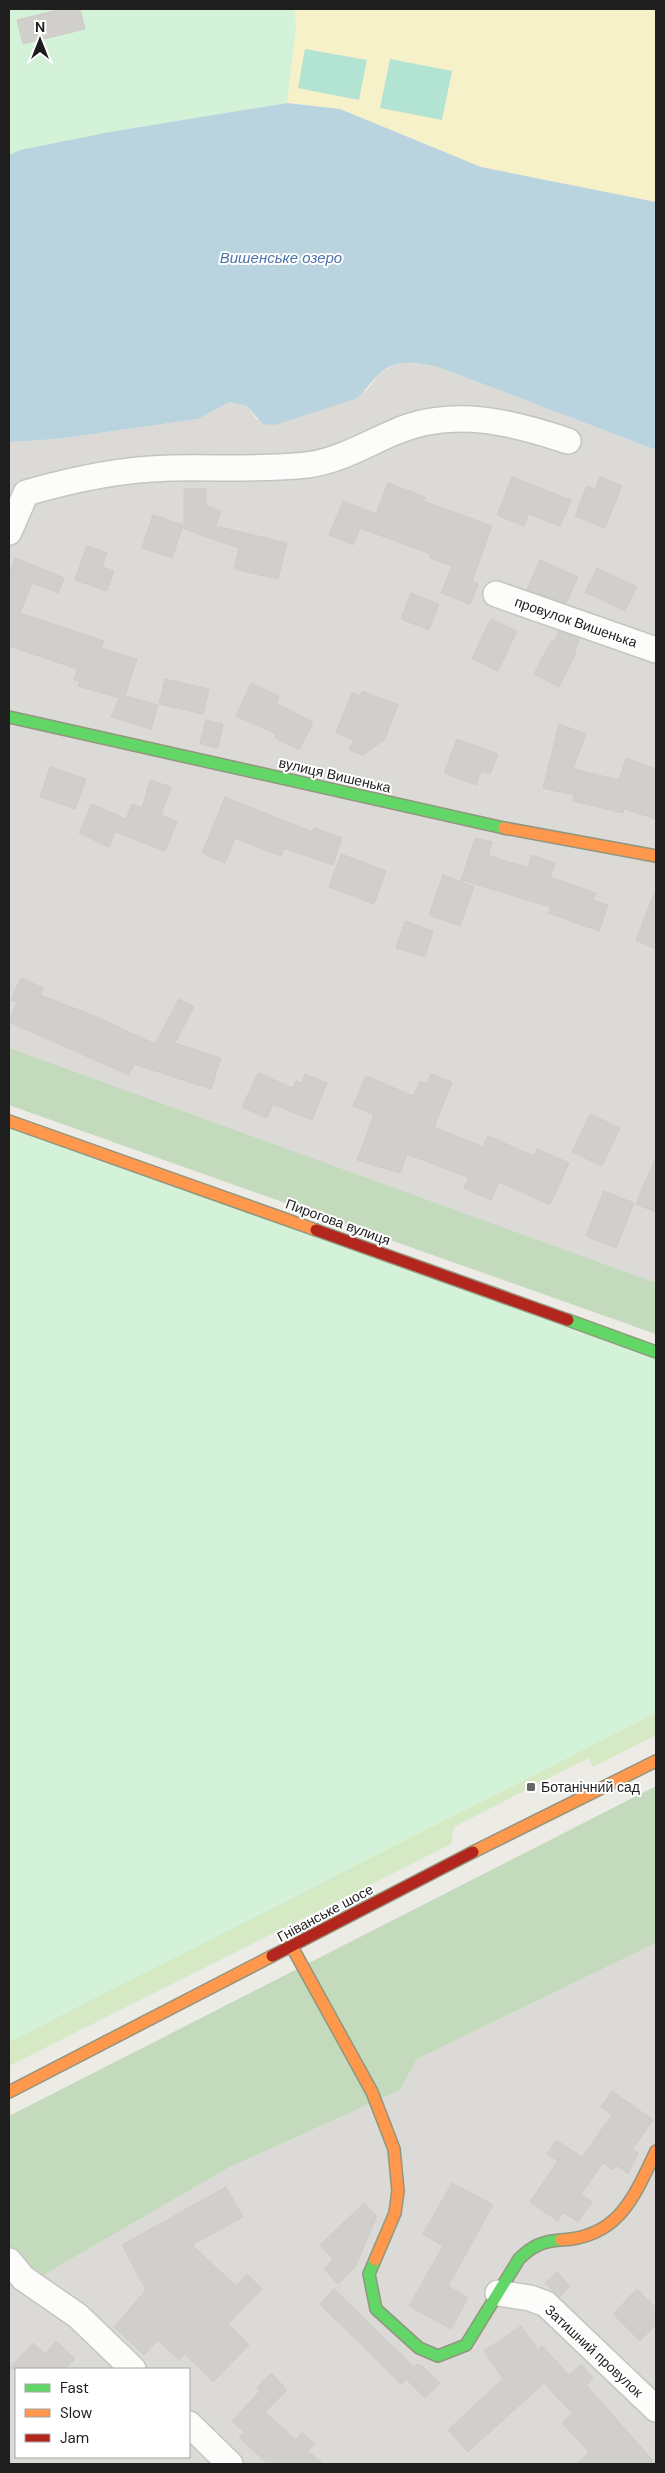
<svg xmlns="http://www.w3.org/2000/svg" width="665" height="2473" viewBox="0 0 665 2473" font-family="'DM Sans',sans-serif">
<rect width="100%" height="100%" fill="#ecebe6"/>
<!-- residential -->
<g fill="#dbdad7" fill-rule="evenodd">
<path d="M 406,363 L 423,364 L 441,368 L 656,450 L 656,1334 L 9,1105 L 9,442 L 57,439 L 198,419 L 229,402 L 247,406 L 257,420 L 367,390 L 380,373 L 393,366 Z"/>
<path d="M 656,1943 L 656,2464 L 9,2464 L 9,2246 L 40,2277 L 228,2168 L 400,2090 L 417,2059 ZM 16,2369 L 189,2369 L 189,2457 L 16,2457 Z"/>
</g>
<!-- grass -->
<path fill="#d5e9c5" d="M 656,1713 L 656,1735 L 593,1767 L 588,1758 L 454,1827 L 451,1844 L 9,2066 L 9,2041 Z"/>
<!-- forest -->
<g fill="#c4dabc">
<path d="M 9,1048 L 656,1283 L 656,1334 L 9,1105 Z"/>
<path d="M 656,1786 L 656,1943 L 417,2059 L 400,2090 L 228,2168 L 40,2277 L 9,2246 L 9,2116 Z"/>
</g>
<!-- sand -->
<path fill="#f6f1c9" d="M 294,9 L 656,9 L 656,202 L 481,167 L 340,109 L 287,103 L 296,26 Z"/>
<!-- park -->
<g fill="#d4f2d7">
<path d="M 9,9 L 294,9 L 296,26 L 287,103 L 110,132 L 20,150 L 9,155 Z"/>
<path d="M 9,1120 L 656,1352 L 656,1713 L 9,2042 Z"/>
</g>
<!-- pitch -->
<g fill="#b2e3d3">
<path d="M 305,49 L 367,60 L 359,100 L 298,88 Z"/>
<path d="M 390,59 L 452,71 L 442,120 L 380,108 Z"/>
</g>
<!-- water -->
<path fill="#bad4df" d="M 287,103 L 340,109 L 481,167 L 656,202 L 656,450 L 441,368 C 422,363 397,358 380,373 C 371,381 366,391 355,399 L 275,425 L 263,424 L 247,406 L 229,402 L 198,419 L 57,439 L 9,442 L 9,155 L 20,150 L 110,132 Z"/>
<!-- building -->
<g fill="#d0cfcb" stroke="#cfccc7">
<path d="M 61,9 L 80,9 L 85,29 L 23,44 L 17,20 Z"/>
<path d="M 512,477 L 571,500 L 560,526 L 529,514 L 524,526 L 497,515 Z"/>
<path d="M 600,477 L 622,486 L 605,528 L 575,516 L 587,486 L 595,489 Z"/>
<path d="M 388,483 L 425,497 L 423,501 L 492,526 L 472,581 L 478,584 L 470,604 L 441,593 L 452,566 L 430,558 L 431,554 L 360,528 L 353,545 L 329,535 L 343,501 L 376,514 Z"/>
<path d="M 184,489 L 206,489 L 206,506 L 221,511 L 216,526 L 287,543 L 278,579 L 234,569 L 239,548 L 184,529 Z"/>
<path d="M 153,515 L 183,525 L 172,558 L 142,548 Z"/>
<path d="M 87,546 L 107,553 L 102,567 L 114,571 L 107,591 L 75,580 Z"/>
<path d="M 15,558 L 64,578 L 58,593 L 32,583 L 20,613 L 104,641 L 101,648 L 137,659 L 125,696 L 158,705 L 151,729 L 111,717 L 119,698 L 78,686 L 80,681 L 74,680 L 77,669 L 9,646 L 9,574 Z"/>
<path d="M 540,560 L 578,577 L 566,603 L 527,590 Z"/>
<path d="M 597,568 L 637,587 L 625,611 L 585,592 Z"/>
<path d="M 411,593 L 439,604 L 429,630 L 401,619 Z"/>
<path d="M 491,619 L 517,631 L 498,671 L 472,658 Z"/>
<path d="M 559,631 L 580,639 L 574,652 L 576,653 L 559,687 L 534,674 L 551,641 L 554,642 Z"/>
<path d="M 165,679 L 209,689 L 203,714 L 159,704 Z"/>
<path d="M 251,683 L 279,696 L 276,703 L 313,722 L 299,750 L 275,738 L 276,734 L 236,716 Z"/>
<path d="M 362,691 L 398,705 L 385,739 L 363,755 L 349,750 L 354,740 L 336,733 L 352,693 L 360,696 Z"/>
<path d="M 206,720 L 223,724 L 218,748 L 200,744 Z"/>
<path d="M 559,724 L 586,734 L 573,769 L 619,780 L 626,758 L 656,769 L 656,819 L 624,809 L 623,813 L 573,801 L 574,795 L 543,788 Z"/>
<path d="M 457,739 L 498,754 L 490,774 L 481,771 L 476,785 L 444,773 Z"/>
<path d="M 50,767 L 86,779 L 75,809 L 40,797 Z"/>
<path d="M 150,780 L 171,787 L 161,815 L 177,822 L 165,851 L 115,832 L 109,847 L 79,833 L 92,804 L 126,819 L 132,804 L 142,808 Z"/>
<path d="M 225,797 L 313,832 L 314,828 L 342,838 L 333,865 L 284,848 L 281,856 L 235,838 L 225,863 L 202,853 Z"/>
<path d="M 475,838 L 492,842 L 488,855 L 528,868 L 532,855 L 555,863 L 550,877 L 596,893 L 593,900 L 608,905 L 599,931 L 548,913 L 551,907 L 461,880 Z"/>
<path d="M 341,854 L 386,871 L 374,904 L 329,887 Z"/>
<path d="M 443,875 L 474,887 L 460,926 L 429,915 Z"/>
<path d="M 655,891 L 656,891 L 656,949 L 636,940 Z"/>
<path d="M 405,921 L 433,931 L 425,957 L 396,948 Z"/>
<path d="M 21,978 L 43,988 L 40,995 L 97,1017 L 155,1044 L 179,999 L 194,1007 L 175,1043 L 221,1058 L 211,1089 L 134,1064 L 129,1075 L 9,1022 L 17,1002 L 11,1000 Z"/>
<path d="M 258,1073 L 293,1088 L 296,1081 L 302,1083 L 305,1074 L 327,1083 L 312,1120 L 273,1104 L 267,1118 L 242,1107 Z"/>
<path d="M 431,1074 L 452,1082 L 434,1127 L 483,1147 L 488,1136 L 534,1156 L 537,1149 L 569,1163 L 550,1205 L 499,1182 L 491,1200 L 464,1188 L 469,1178 L 407,1154 L 400,1173 L 357,1160 L 374,1115 L 353,1106 L 366,1076 L 413,1096 L 420,1081 L 427,1084 Z"/>
<path d="M 590,1114 L 620,1128 L 602,1166 L 572,1152 Z"/>
<path d="M 656,1156 L 656,1212 L 636,1204 Z"/>
<path d="M 604,1191 L 634,1203 L 616,1248 L 586,1236 Z"/>
<path d="M 612,2091 L 653,2120 L 632,2150 L 638,2153 L 628,2174 L 616,2165 L 613,2170 L 603,2163 L 581,2194 L 592,2202 L 578,2222 L 563,2212 L 558,2221 L 530,2202 L 558,2161 L 547,2154 L 556,2140 L 582,2157 L 612,2115 L 601,2107 Z"/>
<path d="M 452,2183 L 493,2205 L 448,2286 L 468,2298 L 451,2329 L 409,2306 L 443,2246 L 423,2234 Z"/>
<path d="M 226,2187 L 243,2217 L 192,2245 L 236,2286 L 247,2274 L 262,2289 L 228,2324 L 249,2345 L 213,2382 L 185,2354 L 179,2360 L 158,2340 L 144,2355 L 114,2327 L 146,2290 L 122,2245 Z"/>
<path d="M 364,2203 L 377,2216 L 355,2267 L 338,2284 L 324,2269 L 333,2259 L 320,2245 Z"/>
<path d="M 557,2272 L 570,2286 L 559,2297 L 545,2283 Z"/>
<path d="M 334,2289 L 414,2367 L 417,2364 L 422,2366 L 440,2383 L 425,2398 L 406,2379 L 401,2384 L 320,2304 Z"/>
<path d="M 637,2289 L 656,2308 L 656,2324 L 640,2341 L 613,2314 Z"/>
<path d="M 521,2326 L 538,2350 L 542,2346 L 569,2375 L 581,2364 L 593,2378 L 586,2385 L 656,2464 L 576,2464 L 589,2452 L 562,2423 L 572,2413 L 544,2383 L 468,2452 L 448,2430 L 503,2379 L 484,2351 Z"/>
<path d="M 56,2341 L 75,2359 L 65,2369 L 9,2369 L 33,2343 L 45,2354 Z"/>
<path d="M 271,2373 L 287,2390 L 265,2412 L 296,2440 L 302,2432 L 315,2444 L 308,2451 L 323,2464 L 268,2464 L 239,2437 L 244,2432 L 232,2421 L 260,2391 L 257,2387 Z"/>
</g>
<g fill="none" stroke-linecap="round" stroke-linejoin="round">
<defs>
<g id="street">
<path d="M 9,532 L 26,493 C 74,479 121,469 171,468 C 216,467 262,470 307,465 C 339,461 366,444 395,432 C 452,407 512,422 568,441"/>
<path d="M 496,594 L 656,650"/>
<path d="M 9,2261 L 23,2278 L 78,2316 L 133,2369"/>
<path d="M 498,2293 L 530,2298 L 546,2304 L 656,2409"/>
<path d="M 189,2424 L 230,2464"/>
</g>
<g id="fast">
<path d="M 9,717 L 504,828"/>
<path d="M 568,1320 L 656,1352"/>
<path d="M 375,2260 L 369,2274 L 376,2309 L 419,2348 L 438,2356 L 466,2345 L 519,2259 C 532,2246 543,2241 561,2240"/>
</g>
<g id="slow">
<path d="M 504,828 L 656,856"/>
<path d="M 9,1121 L 316,1230"/>
<path d="M 473,1852 L 656,1761"/>
<path d="M 292,1947 L 372,2092 L 394,2149 L 398,2191 L 395,2213 L 375,2260"/>
<path d="M 9,2092 L 272,1956"/>
<path d="M 561,2240 C 619,2237 634,2197 656,2151"/>
</g>
<g id="jam">
<path d="M 316,1230 L 568,1320"/>
<path d="M 272,1956 L 473,1852"/>
</g>
</defs>
<!-- street casing -->
<use href="#street" stroke="#c5c4c2" stroke-width="28"/>
<!-- fast casing -->
<use href="#fast" stroke="#92967e" stroke-width="14"/>
<!-- slow casing -->
<use href="#slow" stroke="#92967e" stroke-width="14"/>
<!-- jam casing -->
<use href="#jam" stroke="#92967e" stroke-width="14"/>
<!-- street -->
<use href="#street" stroke="#fcfcfb" stroke-width="25"/>
<!-- fast -->
<use href="#fast" stroke="#63d668" stroke-width="11"/>
<!-- slow -->
<use href="#slow" stroke="#ff974d" stroke-width="11"/>
<!-- jam -->
<use href="#jam" stroke="#b3261e" stroke-width="11"/>
</g>
<!-- markers -->
<rect fill="#666664" stroke="#fff" stroke-width="2" x="526" y="1782" width="10" height="10" rx="2.5"/>
<g text-anchor="middle" dominant-baseline="central" stroke-width="4" stroke-linejoin="round" paint-order="stroke">
<!-- street labels -->
<g font-size="14" fill="#1e1e1e" stroke="#fff">
<text transform="translate(576 622) rotate(19)">провулок Вишенька</text>
<text transform="translate(335 775) rotate(13)">вулиця Вишенька</text>
<text transform="translate(338 1222) rotate(20)">Пирогова вулиця</text>
<text transform="translate(325 1913) rotate(-28)">Гніванське шосе</text>
<text transform="translate(594 2351) rotate(43)">Затишний провулок</text>
</g>
<!-- poi labels -->
<g font-size="14" fill="#1e1e1e" stroke="#fff" text-anchor="start">
<text x="541" y="1787">Ботанічний сад</text>
</g>
<!-- water labels -->
<g font-size="15" font-style="italic" fill="#4b72ac" stroke="#fff">
<text x="281" y="258">Вишенське озеро</text>
</g>
</g>
<!-- border -->
<rect width="665" height="2473" fill="none" stroke="#1e1e1e" stroke-width="20"/>
<!-- legend -->
<rect x="15" y="2368" width="175" height="90" fill="#ffffff" stroke="#a5a5a5"/>
<rect x="25" y="2384" width="25" height="8" fill="#63d668" stroke="#a5a5a5"/>
<text x="60" y="2393" font-size="15" fill="#1e1e1e">Fast</text>
<rect x="25" y="2409" width="25" height="8" fill="#ff974d" stroke="#a5a5a5"/>
<text x="60" y="2418" font-size="15" fill="#1e1e1e">Slow</text>
<rect x="25" y="2434" width="25" height="8" fill="#b3261e" stroke="#a5a5a5"/>
<text x="60" y="2443" font-size="15" fill="#1e1e1e">Jam</text>
<!-- north arrow -->
<g transform="translate(40 40)" stroke="#ffffff" stroke-width="4" paint-order="stroke">
<path d="M0-4L9 19L0 12L-9 19Z" fill="#1e1e1e"/>
<text y="-8" font-size="14" font-weight="bold" text-anchor="middle" fill="#1e1e1e">N</text>
</g>
</svg>
